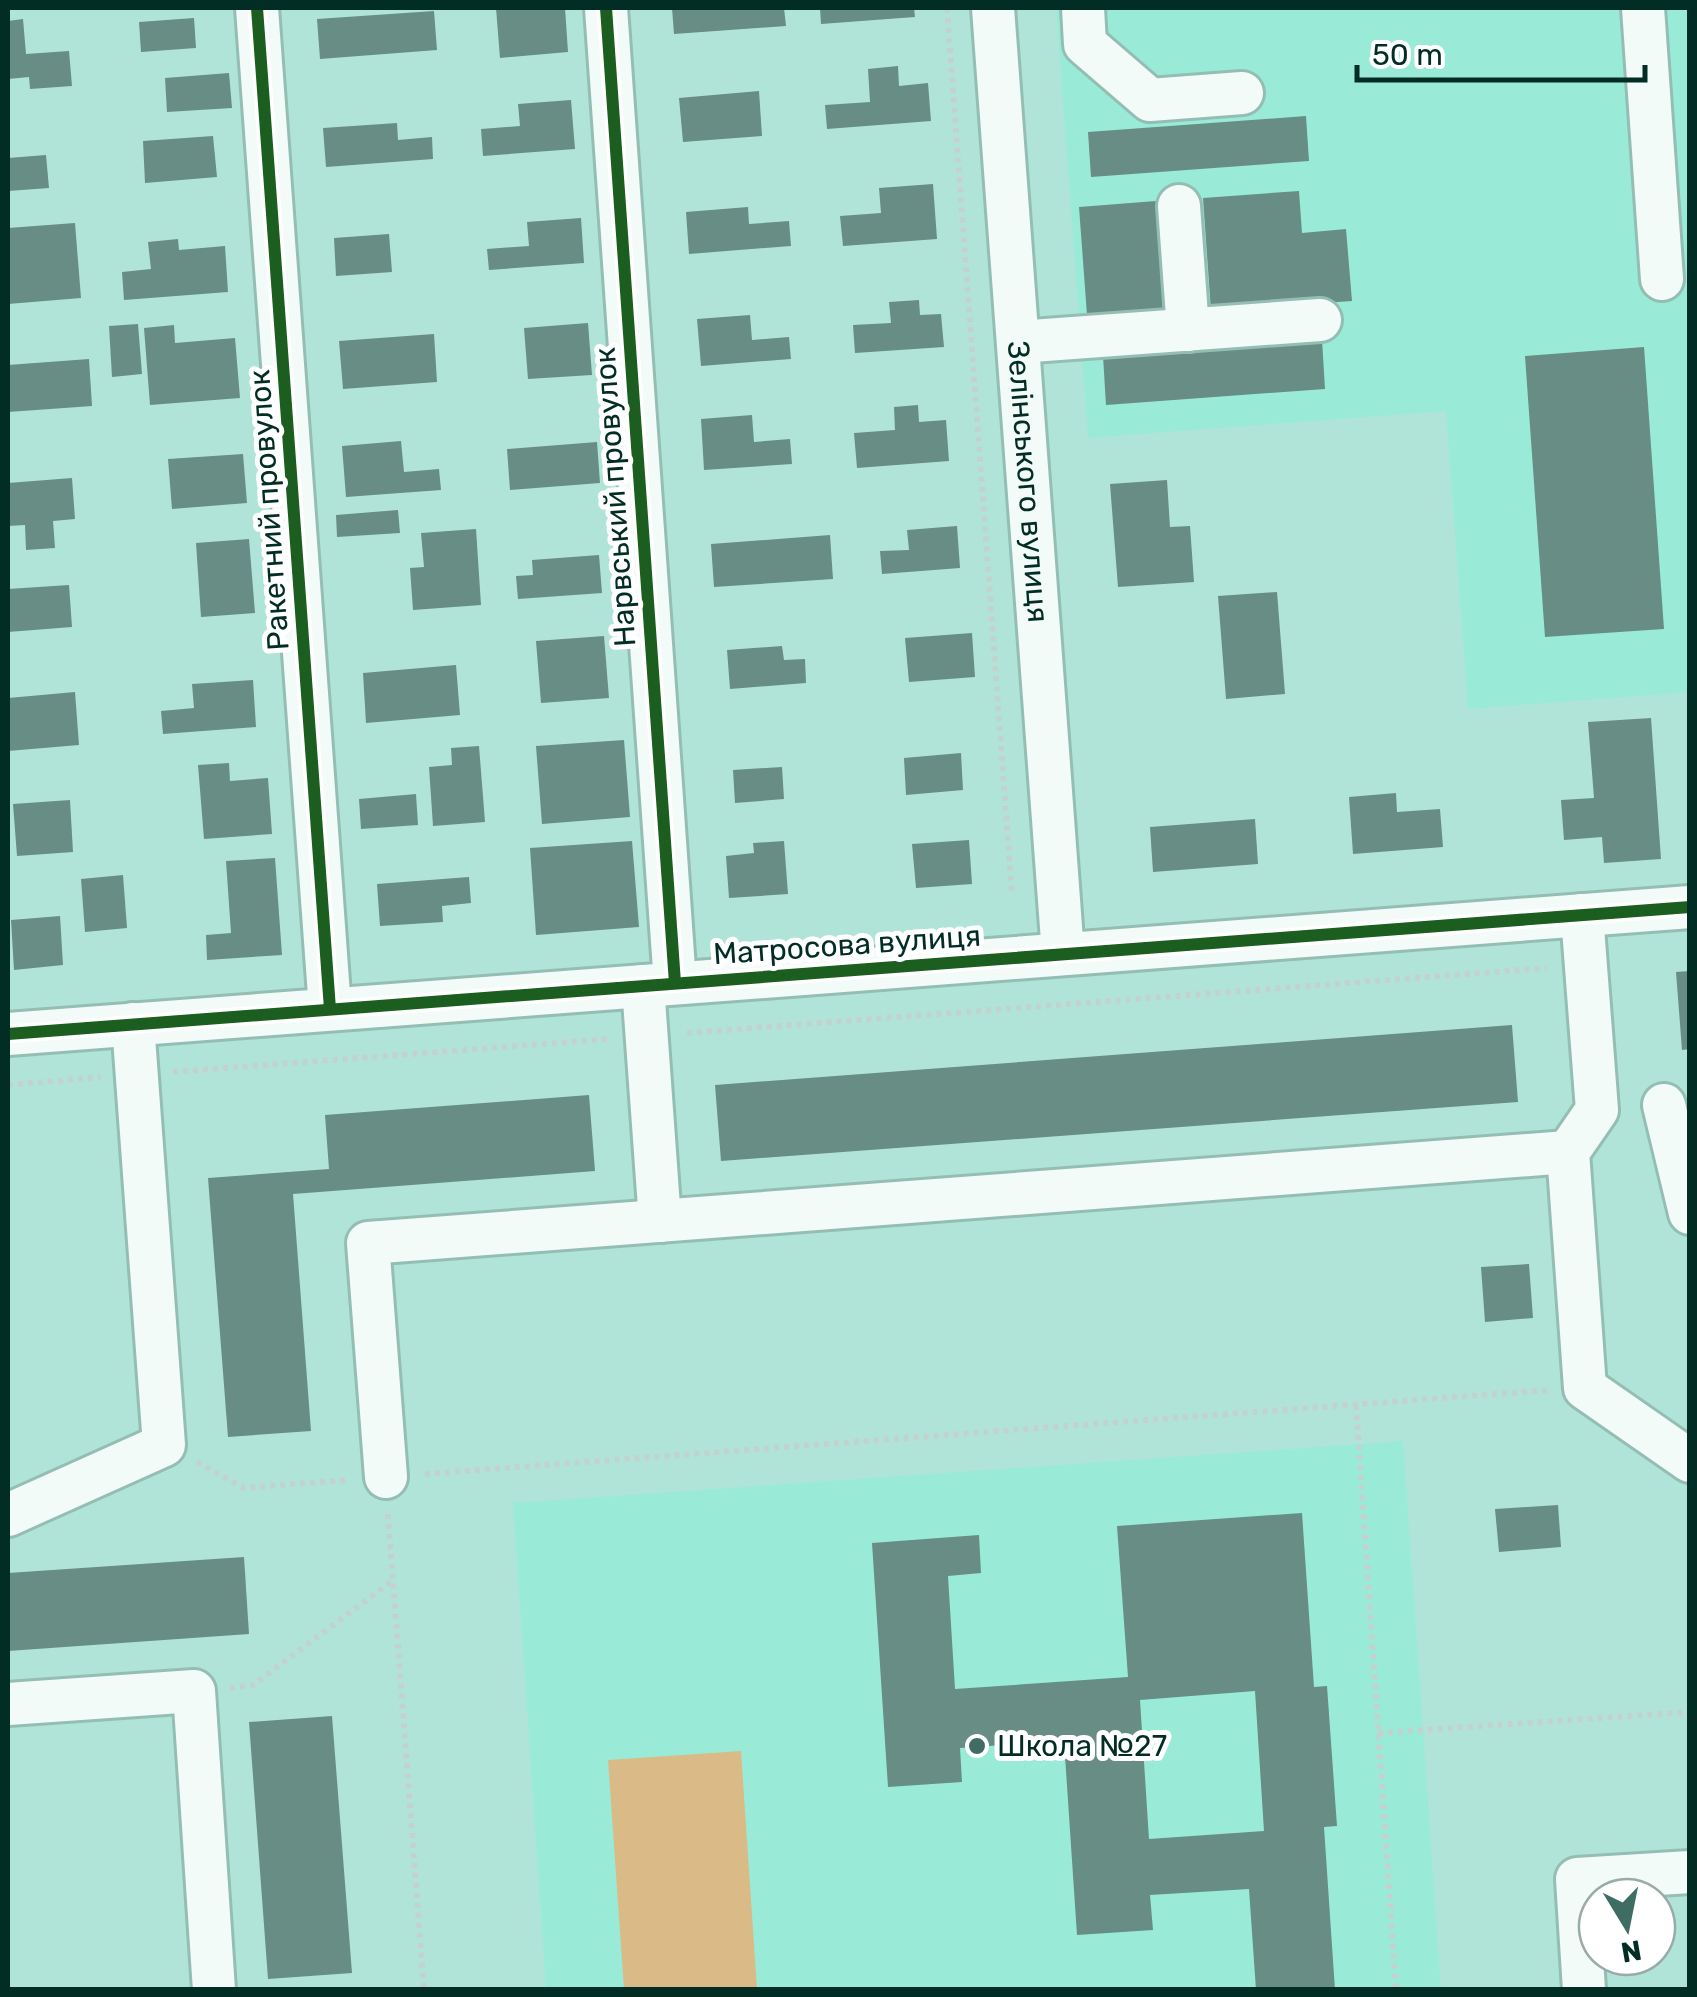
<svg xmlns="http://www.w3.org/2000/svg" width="1697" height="1997" viewBox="0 0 1697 1997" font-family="Rubik,sans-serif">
<rect width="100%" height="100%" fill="#b1e4d8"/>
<!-- built -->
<g fill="#99ebd8">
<path d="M 1056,8 L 1689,8 L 1689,692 L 1468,709 L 1446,411 L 1088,438 Z"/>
<path d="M 1403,1441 L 1441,1989 L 546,1989 L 513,1503 Z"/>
</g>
<!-- green -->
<path fill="#dabb88" d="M 741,1751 L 757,1989 L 624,1989 L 608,1760 Z"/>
<!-- building -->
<g fill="#678d85" fill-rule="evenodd">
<path d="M 496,8 L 565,8 L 568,52 L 500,58 Z"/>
<path d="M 672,8 L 784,8 L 786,26 L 674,34 Z"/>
<path d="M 820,8 L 914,8 L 915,17 L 821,24 Z"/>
<path d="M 434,11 L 437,50 L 320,59 L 317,19 Z"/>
<path d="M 194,18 L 196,48 L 141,52 L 139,22 Z"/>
<path d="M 23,19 L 26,54 L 69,51 L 72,86 L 30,89 L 29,77 L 8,79 L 8,21 Z"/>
<path d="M 898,66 L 899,86 L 928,83 L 931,121 L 827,129 L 825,105 L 870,102 L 868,69 Z"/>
<path d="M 229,73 L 232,108 L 167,112 L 165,78 Z"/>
<path d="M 759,91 L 762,136 L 683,142 L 679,98 Z"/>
<path d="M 571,100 L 575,149 L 483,156 L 481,129 L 520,126 L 518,104 Z"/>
<path d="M 1306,116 L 1309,161 L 1091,177 L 1088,132 Z"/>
<path d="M 397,123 L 398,140 L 432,137 L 433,159 L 326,167 L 323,128 Z"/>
<path d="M 213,136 L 217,177 L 145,183 L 143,141 Z"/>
<path d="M 46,155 L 49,188 L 8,191 L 8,158 Z"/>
<path d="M 933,184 L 937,239 L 843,246 L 840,216 L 881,213 L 879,188 Z"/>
<path d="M 1299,191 L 1302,233 L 1346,229 L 1352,301 L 1211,311 L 1203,198 Z"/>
<path d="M 1156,201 L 1164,309 L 1087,315 L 1079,207 Z"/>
<path d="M 748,207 L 749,224 L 789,221 L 791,246 L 689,254 L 686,212 Z"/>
<path d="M 581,218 L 584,263 L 489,270 L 487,249 L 529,246 L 527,222 Z"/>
<path d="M 75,223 L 81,298 L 8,304 L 8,228 Z"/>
<path d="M 389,234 L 392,272 L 336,276 L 334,238 Z"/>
<path d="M 178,239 L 179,250 L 225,246 L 228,292 L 124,300 L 122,272 L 151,269 L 148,242 Z"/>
<path d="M 919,300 L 920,315 L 941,314 L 944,347 L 855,353 L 853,325 L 891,323 L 889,302 Z"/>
<path d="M 750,315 L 752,340 L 789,337 L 791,359 L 701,366 L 697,319 Z"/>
<path d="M 588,323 L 592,375 L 528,379 L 524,328 Z"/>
<path d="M 138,324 L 142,374 L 112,377 L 109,326 Z"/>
<path d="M 174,325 L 175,343 L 235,338 L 240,398 L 150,405 L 144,328 Z"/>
<path d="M 434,334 L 437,382 L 343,389 L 339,341 Z"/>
<path d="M 1322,340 L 1325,389 L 1106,405 L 1103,356 Z"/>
<path d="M 1644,347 L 1664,629 L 1545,637 L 1525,356 Z"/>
<path d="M 89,359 L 92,406 L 8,412 L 8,365 Z"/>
<path d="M 918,405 L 919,422 L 946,420 L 949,461 L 857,468 L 854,433 L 895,430 L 894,407 Z"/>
<path d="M 752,415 L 754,442 L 790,439 L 792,464 L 704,470 L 701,419 Z"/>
<path d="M 401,441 L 404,472 L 439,469 L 441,490 L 346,497 L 342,446 Z"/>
<path d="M 597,442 L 600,483 L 510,490 L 507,449 Z"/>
<path d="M 243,454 L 247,503 L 172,509 L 168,459 Z"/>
<path d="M 72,478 L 75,519 L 53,521 L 55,548 L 26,550 L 25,525 L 8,526 L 8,483 Z"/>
<path d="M 1167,480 L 1170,527 L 1190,526 L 1194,582 L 1118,587 L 1110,484 Z"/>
<path d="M 398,510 L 400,533 L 337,537 L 336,515 Z"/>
<path d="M 957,526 L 960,568 L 882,574 L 880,551 L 909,550 L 907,530 Z"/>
<path d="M 476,529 L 481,605 L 413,610 L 410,568 L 424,567 L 421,533 Z"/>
<path d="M 830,535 L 833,579 L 714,587 L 711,544 Z"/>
<path d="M 249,539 L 255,613 L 201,617 L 196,543 Z"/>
<path d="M 599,555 L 602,593 L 518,599 L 516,576 L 533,575 L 532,560 Z"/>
<path d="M 69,585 L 72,627 L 8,632 L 8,589 Z"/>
<path d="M 1277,592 L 1285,694 L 1226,699 L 1218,596 Z"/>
<path d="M 972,633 L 975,677 L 909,682 L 905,638 Z"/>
<path d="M 604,636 L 609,698 L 541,703 L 536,641 Z"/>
<path d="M 782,646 L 784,660 L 805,659 L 806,683 L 730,689 L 727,650 Z"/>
<path d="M 456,665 L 460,715 L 366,723 L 363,673 Z"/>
<path d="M 253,680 L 256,727 L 163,734 L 161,711 L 194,708 L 192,684 Z"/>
<path d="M 75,692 L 79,745 L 8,751 L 8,698 Z"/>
<path d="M 1651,718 L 1661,859 L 1604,863 L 1602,837 L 1564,840 L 1561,800 L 1594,798 L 1588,722 Z"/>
<path d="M 624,740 L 630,817 L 542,824 L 536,746 Z"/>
<path d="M 479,746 L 485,822 L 433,826 L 429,767 L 452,765 L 451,748 Z"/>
<path d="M 961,753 L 963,790 L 906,795 L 904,758 Z"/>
<path d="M 229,763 L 230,781 L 268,778 L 272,834 L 204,839 L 198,765 Z"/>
<path d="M 782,767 L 784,799 L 735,803 L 733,770 Z"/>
<path d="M 1396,793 L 1397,812 L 1440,809 L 1443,847 L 1353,854 L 1349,797 Z"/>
<path d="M 416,794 L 418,825 L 361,829 L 359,799 Z"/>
<path d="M 70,800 L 73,852 L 17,856 L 13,804 Z"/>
<path d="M 1255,819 L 1258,864 L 1153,872 L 1150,827 Z"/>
<path d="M 969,840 L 972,884 L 916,888 L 912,844 Z"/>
<path d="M 632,841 L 639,927 L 536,935 L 530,848 Z"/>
<path d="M 784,841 L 788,894 L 729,898 L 726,856 L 754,853 L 753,843 Z"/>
<path d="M 275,858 L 282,955 L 207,960 L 206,935 L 231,933 L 226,861 Z"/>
<path d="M 123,875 L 127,928 L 85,932 L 81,879 Z"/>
<path d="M 469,877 L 471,903 L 442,906 L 443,922 L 380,926 L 377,884 Z"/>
<path d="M 60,916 L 63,965 L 14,970 L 11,920 Z"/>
<path d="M 1690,971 L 1690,1049 L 1682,1050 L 1676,972 Z"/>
<path d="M 1512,1025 L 1518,1102 L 721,1161 L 715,1085 Z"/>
<path d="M 589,1095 L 595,1171 L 293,1194 L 311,1431 L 228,1437 L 208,1178 L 329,1169 L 325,1115 Z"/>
<path d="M 1529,1264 L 1533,1318 L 1485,1322 L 1481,1267 Z"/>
<path d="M 1558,1505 L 1561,1547 L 1499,1552 L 1495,1509 Z"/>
<path d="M 1302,1513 L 1314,1687 L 1327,1686 L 1337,1826 L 1324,1827 L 1335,1990 L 1256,1990 L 1249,1889 L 1150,1895 L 1153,1930 L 1077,1935 L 1064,1741 L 960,1748 L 962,1782 L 888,1787 L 872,1543 L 979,1535 L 981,1573 L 948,1576 L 955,1689 L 1128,1677 L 1117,1526 ZM 1255,1691 L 1264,1831 L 1149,1839 L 1140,1700 Z"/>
<path d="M 244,1557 L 249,1634 L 8,1651 L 8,1573 Z"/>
<path d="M 332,1716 L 352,1973 L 268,1979 L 249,1722 Z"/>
</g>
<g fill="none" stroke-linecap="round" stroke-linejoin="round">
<defs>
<g id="minor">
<path d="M 257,8 L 330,1009"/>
<path d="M 606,8 L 675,983"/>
<path id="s1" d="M 993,8 L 1063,954"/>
<path d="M 1083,8 L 1085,44 L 1150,100 L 1242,93"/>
<path d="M 1643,8 L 1662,279"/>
<path d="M 1179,206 L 1188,330"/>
<path d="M 1018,342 L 1320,320"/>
<path d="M 1582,915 L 1597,1110 L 1568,1152 L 1585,1388 L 1690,1461"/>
<path d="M 643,986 L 660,1221"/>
<path d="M 8,1034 L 1690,907"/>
<path d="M 1664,1105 L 1690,1213"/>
<path d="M 386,1477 L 368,1243 L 1568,1152"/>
<path d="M 8,1515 L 164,1445 L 133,1024"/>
<path d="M 8,1704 L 194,1691 L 214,1990"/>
<path d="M 1584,1990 L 1577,1879 L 1690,1872"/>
</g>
</defs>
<!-- minor casing -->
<use href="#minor" stroke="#94beb4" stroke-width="48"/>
<!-- path -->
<g stroke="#c2d3cf" stroke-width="6" stroke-dasharray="5 5" stroke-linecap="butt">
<path d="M 947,8 L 1012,895"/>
<path d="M 687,1033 L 1547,968"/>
<path d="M 173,1072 L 610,1039"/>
<path d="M 8,1085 L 101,1077"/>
<path d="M 1356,1405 L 1396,1990"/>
<path d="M 197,1462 L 244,1488 L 347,1480"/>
<path d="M 425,1474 L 1549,1390"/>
<path d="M 388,1514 L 424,1990"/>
<path d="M 230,1688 L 253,1685 L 392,1581"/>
<path d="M 1378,1733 L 1690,1712"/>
</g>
<!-- minor -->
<use href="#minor" stroke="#f3fbf9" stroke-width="42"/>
<defs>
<g id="cycleway">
<path d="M 257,8 L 330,1009"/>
<path d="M 606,8 L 675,983"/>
<path d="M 8,1034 L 1690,907"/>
</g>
</defs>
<!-- cycleway casing -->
<use href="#cycleway" stroke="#fff" stroke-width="19"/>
<!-- cycleway -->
<use href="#cycleway" stroke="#1b5e20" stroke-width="12"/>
</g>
<!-- markers -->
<circle fill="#3f6d64" stroke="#fff" stroke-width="4" cx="977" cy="1746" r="10"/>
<g text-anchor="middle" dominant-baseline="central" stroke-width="10" stroke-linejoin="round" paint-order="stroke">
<!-- street labels -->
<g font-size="30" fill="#012d25" stroke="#fff">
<text stroke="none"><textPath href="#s1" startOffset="475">Зелінського вулиця</textPath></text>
<text transform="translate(615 497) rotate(-94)">Нарвський провулок</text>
<text transform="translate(269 510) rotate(-94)">Ракетний провулок</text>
<text transform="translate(847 945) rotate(-4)">Матросова вулиця</text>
</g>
<!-- poi labels -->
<g font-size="30" fill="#012d25" stroke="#fff" text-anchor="start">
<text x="997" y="1746">Школа №27</text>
</g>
</g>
<!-- border -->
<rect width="1697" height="1997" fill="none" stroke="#012d25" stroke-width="20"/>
<!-- north arrow -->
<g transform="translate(1627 1927) rotate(170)"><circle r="48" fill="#ffffff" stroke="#99aba8" stroke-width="2.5"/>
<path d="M0-8L18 38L0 25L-18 38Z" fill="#3f6d64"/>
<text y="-15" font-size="28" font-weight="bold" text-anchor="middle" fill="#012d25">N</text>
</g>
<!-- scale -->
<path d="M1357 65v15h288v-15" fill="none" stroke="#012d25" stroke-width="5"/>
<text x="1372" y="65" font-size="30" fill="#012d25" stroke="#ffffff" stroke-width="8" paint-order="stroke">50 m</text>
</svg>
